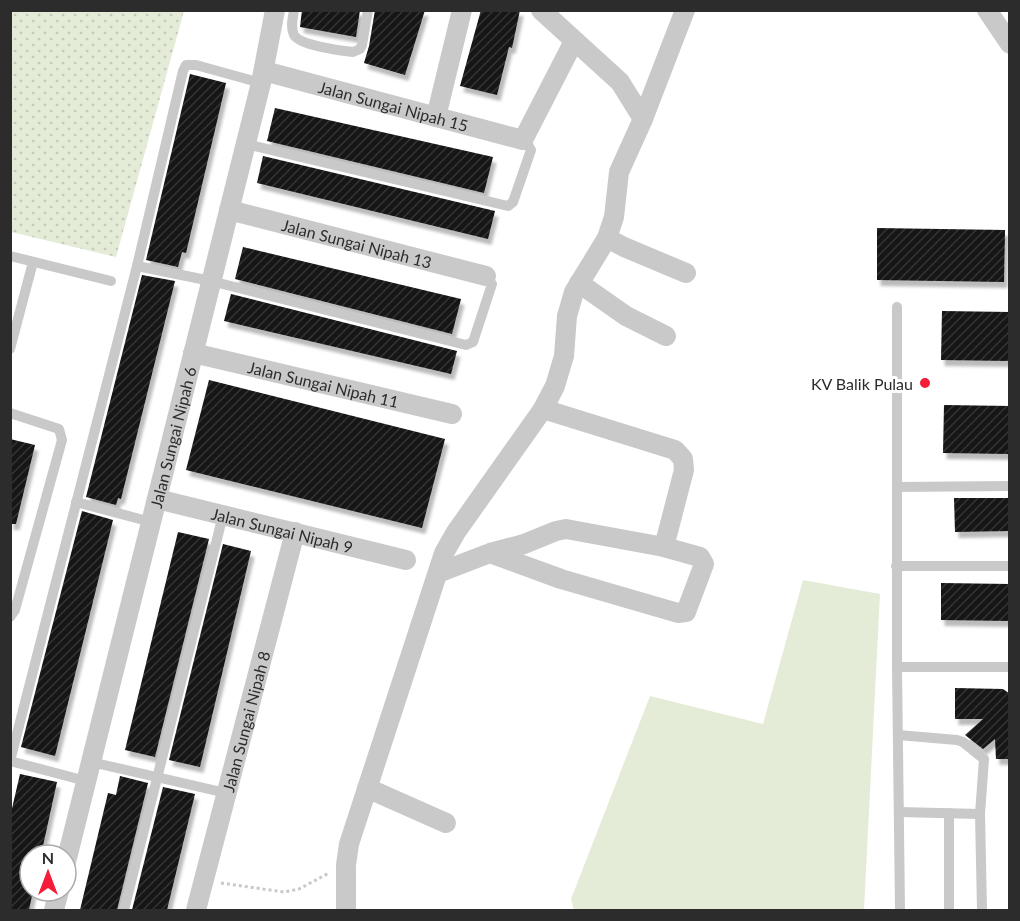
<svg xmlns="http://www.w3.org/2000/svg" width="1020" height="921" viewBox="0 0 1020 921" font-family="Lato,sans-serif">
<defs>
<pattern id="grass-dots" width="8" height="8" patternUnits="userSpaceOnUse" patternTransform="scale(1.5)"><rect width="8" height="8" fill="#e4ecd8"/><path d="M2 2h.1M6 6h.1" fill="none" stroke="#c4cbba" stroke-width="1.8" stroke-linecap="round"/></pattern>
<pattern id="building-hatch" width="6" height="6" patternUnits="userSpaceOnUse" patternTransform="scale(1.5)"><rect width="6" height="6" fill="#131313"/><path d="M-1 1l2-2M0 6l6-6M5 7l2-2" fill="none" stroke="#363636"/></pattern>
<filter id="shadow"><feDropShadow dx="3.5" dy="6" stdDeviation="1.5" flood-color="#0004"/></filter>
</defs>
<rect width="100%" height="100%" fill="#fff"/>
<!-- grass -->
<path fill="url(#grass-dots)" d="M 11,10 L 184,11 L 116,257 L 11,232 Z"/>
<!-- green -->
<path fill="#e4ecd8" d="M 803,580 L 880,594 L 864,910 L 574,910 L 571,899 L 650,696 L 763,724 Z"/>
<!-- building -->
<g fill="url(#building-hatch)" filter="url(#shadow)">
<path d="M 302,10 L 360,10 L 356,37 L 300,27 Z"/>
<path d="M 375,10 L 425,10 L 405,75 L 364,63 L 369,46 Z"/>
<path d="M 481,10 L 520,10 L 512,48 L 509,47 L 497,95 L 460,86 Z"/>
<path d="M 190,74 L 226,83 L 186,253 L 182,252 L 178,267 L 146,260 Z"/>
<path d="M 275,108 L 493,157 L 484,193 L 267,141 Z"/>
<path d="M 263,156 L 495,211 L 488,239 L 257,183 Z"/>
<path d="M 877,228 L 1005,230 L 1004,282 L 877,280 Z"/>
<path d="M 243,247 L 461,299 L 452,334 L 235,279 Z"/>
<path d="M 142,275 L 175,281 L 121,499 L 118,498 L 116,505 L 86,497 Z"/>
<path d="M 231,294 L 457,351 L 451,374 L 224,321 Z"/>
<path d="M 942,311 L 1010,312 L 1010,361 L 941,360 Z"/>
<path d="M 209,380 L 445,439 L 422,528 L 186,470 Z"/>
<path d="M 944,405 L 1010,406 L 1010,454 L 943,453 Z"/>
<path d="M 10,439 L 35,445 L 16,524 L 10,524 Z"/>
<path d="M 954,498 L 1010,498 L 1010,531 L 955,532 Z"/>
<path d="M 82,511 L 113,520 L 55,756 L 21,747 Z"/>
<path d="M 178,532 L 209,539 L 155,757 L 125,750 Z"/>
<path d="M 223,544 L 251,551 L 200,767 L 169,760 Z"/>
<path d="M 941,583 L 1010,584 L 1010,621 L 941,620 Z"/>
<path d="M 955,688 L 1003,689 L 1010,694 L 1010,759 L 996,759 L 995,739 L 983,749 L 965,735 L 983,719 L 955,719 Z"/>
<path d="M 20,774 L 57,782 L 41,855 L 30,855 L 30,891 L 33,891 L 29,910 L 10,910 L 10,817 Z"/>
<path d="M 120,776 L 148,783 L 117,910 L 80,910 L 108,793 L 116,795 Z"/>
<path d="M 163,787 L 195,794 L 167,910 L 132,910 Z"/>
</g>
<g fill="none" stroke-linecap="round" stroke-linejoin="round">
<!-- path -->
<path stroke="#c9c9c9" stroke-width="3" stroke-dasharray="3 3" stroke-linecap="butt" d="M 221,883 L 284,892 L 299,889 L 329,873"/>
<!-- service -->
<g stroke="#c9c9c9" stroke-width="10">
<path d="M 294,10 C 293,18 290,27 294,35 C 299,45 341,51 353,52 L 360,49 L 362,45 L 368,10"/>
<path d="M 246,144 L 508,206 L 513,202 L 531,150 L 527,143 L 523,140"/>
<path d="M 10,256 L 111,281"/>
<path d="M 137,266 L 211,281 L 466,345 L 473,342 L 492,284 L 486,276"/>
<path d="M 897,307 L 897,667 L 900,910"/>
<path d="M 10,349 L 33,262"/>
<path d="M 10,413 L 59,429 L 62,440 L 15,610 L 10,617"/>
<path d="M 897,487 L 1010,486"/>
<path d="M 76,502 L 151,522"/>
<path d="M 896,566 L 1010,566"/>
<path d="M 897,667 L 1010,667"/>
<path d="M 898,735 L 957,740 L 963,742 L 984,759 L 980,814 L 982,910"/>
<path d="M 10,761 L 137,266 L 183,71 L 186,65 L 196,65 L 261,83"/>
<path d="M 10,761 L 86,781"/>
<path d="M 91,762 L 226,793"/>
<path d="M 899,812 L 980,814"/>
<path d="M 124,910 L 223,515"/>
<path d="M 949,910 L 949,813"/>
</g>
<!-- minor -->
<g stroke="#c9c9c9" stroke-width="20">
<path d="M 541,10 L 620,82 L 643,119"/>
<path d="M 987,10 L 1010,44"/>
<path id="s1" d="M 264,71 L 523,140 L 574,41"/>
<path d="M 436,117 L 462,10"/>
<path id="s2" d="M 229,210 L 486,276"/>
<path d="M 607,238 L 624,247 L 686,273"/>
<path d="M 579,283 L 626,316 L 666,336"/>
<path id="s3" d="M 193,353 L 452,414"/>
<path d="M 543,409 L 675,450 L 683,459 L 684,470 L 664,547"/>
<path id="s4" d="M 157,499 L 406,560"/>
<path d="M 438,573 L 490,553 L 524,544 L 556,531 L 566,529 L 664,547 L 700,557 L 704,564 L 686,612 L 678,613 L 561,579 L 490,553"/>
<path d="M 367,788 L 446,823"/>
<path id="s5" d="M 66,862 L 261,83 L 275,10"/>
<path d="M 54,910 L 59,891"/>
<path id="s6" d="M 196,910 L 295,532"/>
<path d="M 346,910 L 346,865 L 349,844 L 444,553 L 456,532 L 543,409 L 555,386 L 564,356 L 567,316 L 574,292 L 607,238 L 614,217 L 619,172 L 643,119 L 685,10"/>
</g>
</g>
<!-- markers -->
<circle fill="#f51c39" stroke="#fff" stroke-width="2" cx="925" cy="383" r="6"/>
<g text-anchor="middle" dominant-baseline="central" stroke-width="6" stroke-linejoin="round" paint-order="stroke">
<!-- street labels -->
<g font-size="16" fill="#2c2c2c" stroke="#fff">
<text stroke="none"><textPath href="#s1" startOffset="134">Jalan Sungai Nipah 15</textPath></text>
<text stroke="none"><textPath href="#s2" startOffset="132">Jalan Sungai Nipah 13</textPath></text>
<text stroke="none"><textPath href="#s3" startOffset="134">Jalan Sungai Nipah 11</textPath></text>
<text stroke="none"><textPath href="#s5" startOffset="438">Jalan Sungai Nipah 6</textPath></text>
<text stroke="none"><textPath href="#s4" startOffset="129">Jalan Sungai Nipah 9</textPath></text>
<text stroke="none"><textPath href="#s6" startOffset="195">Jalan Sungai Nipah 8</textPath></text>
</g>
<!-- poi labels -->
<g font-size="16" fill="#2c2c2c" stroke="#fff" text-anchor="end">
<text x="913" y="383">KV Balik Pulau</text>
</g>
</g>
<!-- border -->
<rect width="1020" height="921" fill="none" stroke="#2c2c2c" stroke-width="24"/>
<!-- north arrow -->
<g transform="translate(48 873)"><circle r="28" fill="#ffffff" stroke="#ababab" stroke-width="1.5"/>
<path d="M0-4.5L10 22L0 15L-10 22Z" fill="#f51c39"/>
<text y="-9" font-size="16" font-weight="bold" text-anchor="middle" fill="#2c2c2c">N</text>
</g>
</svg>
